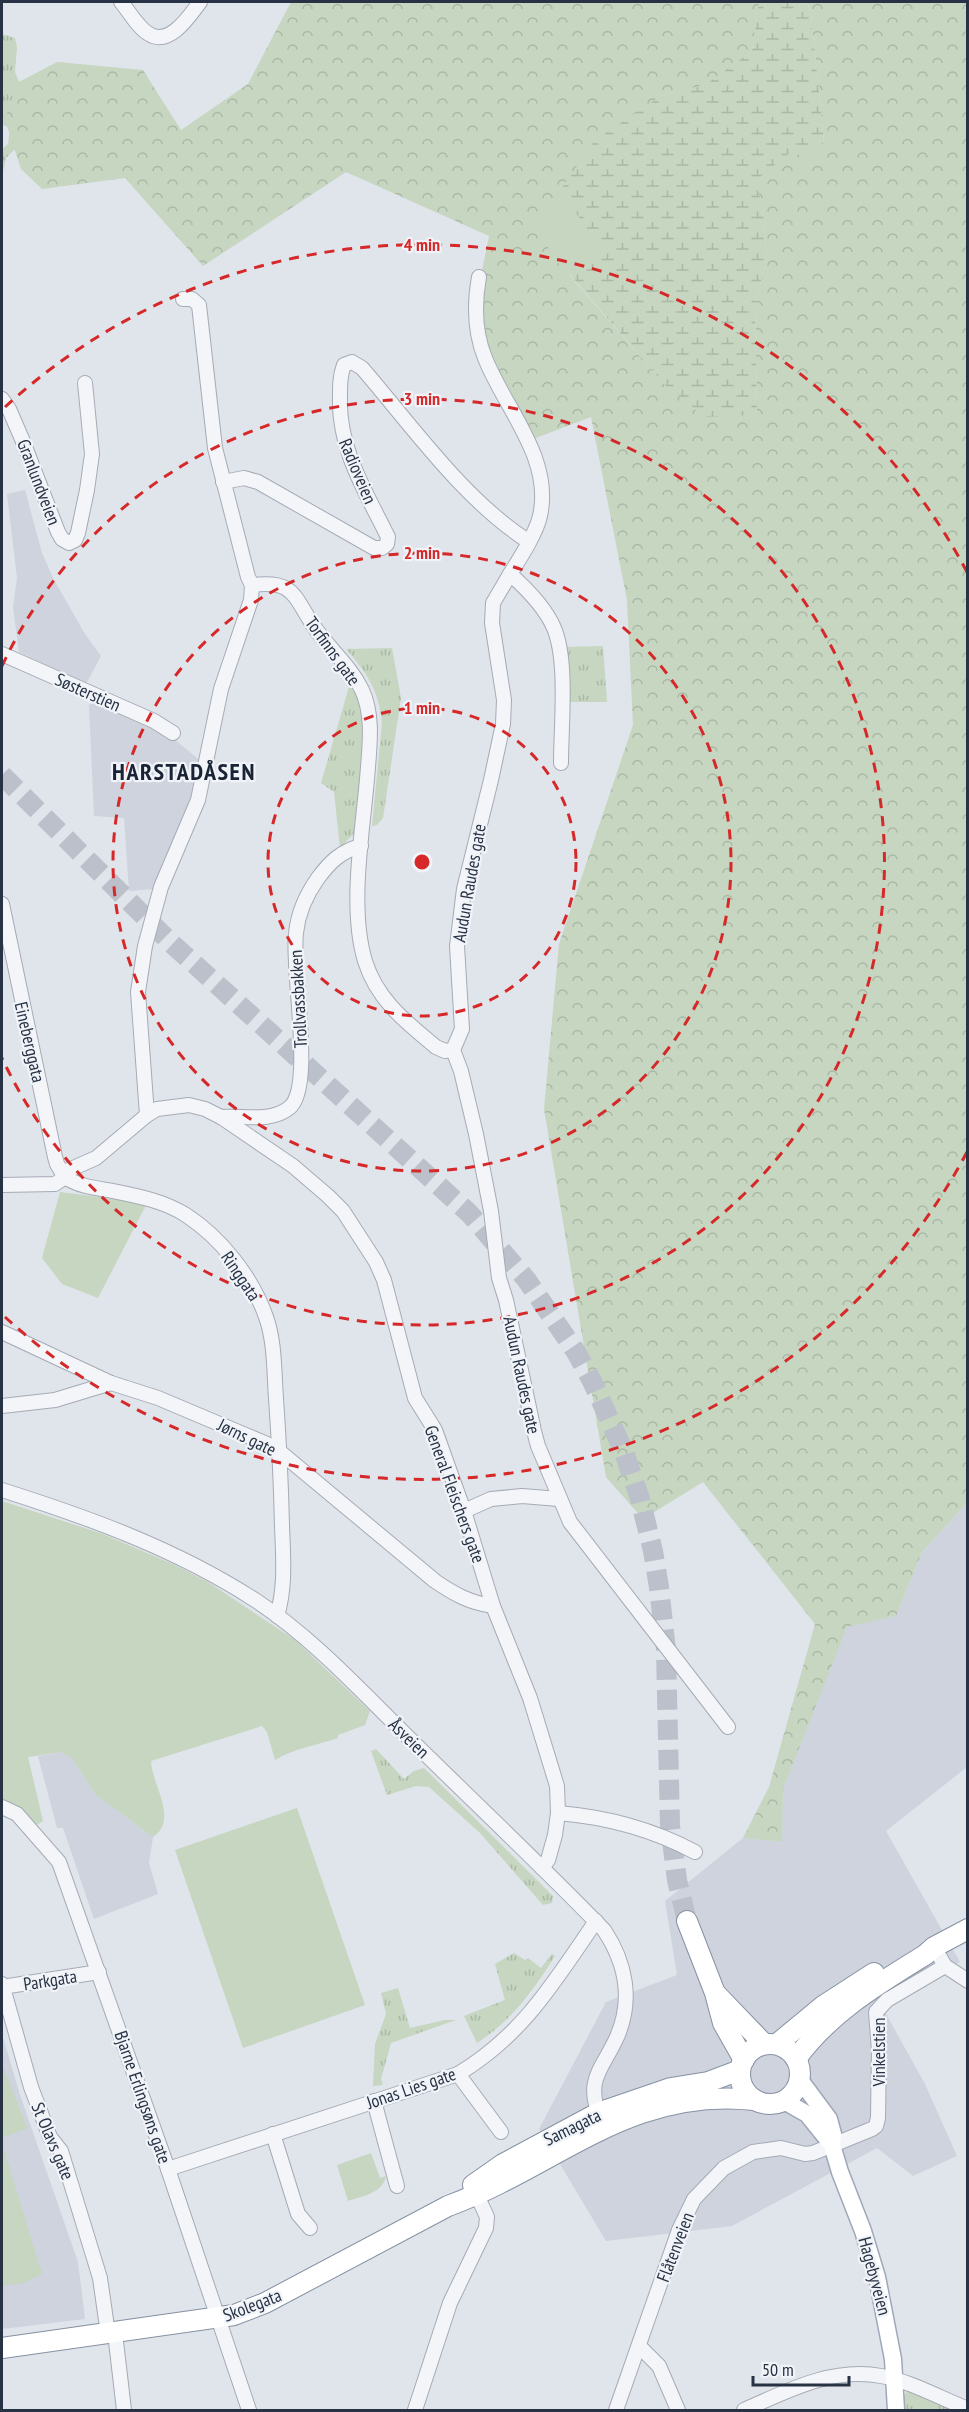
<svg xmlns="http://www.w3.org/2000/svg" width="969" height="2412" viewBox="0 0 969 2412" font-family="'PT Sans Narrow',sans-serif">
<defs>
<pattern id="grass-tufts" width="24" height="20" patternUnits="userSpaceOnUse" patternTransform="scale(1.5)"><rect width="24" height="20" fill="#c6d6c0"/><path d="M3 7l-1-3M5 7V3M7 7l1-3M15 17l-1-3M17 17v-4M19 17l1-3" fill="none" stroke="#aab8a6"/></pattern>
<pattern id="forest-crowns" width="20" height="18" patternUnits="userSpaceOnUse" patternTransform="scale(1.5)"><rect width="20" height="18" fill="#c6d6c0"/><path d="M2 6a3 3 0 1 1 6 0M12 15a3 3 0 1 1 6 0" fill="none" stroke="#aab8a6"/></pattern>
<pattern id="wetland-marsh" width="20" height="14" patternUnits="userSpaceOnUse" patternTransform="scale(1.5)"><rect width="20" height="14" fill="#c6d6c0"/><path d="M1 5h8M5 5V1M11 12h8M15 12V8" fill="none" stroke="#aab8a6"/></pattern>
</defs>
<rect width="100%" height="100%" fill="#e0e4eb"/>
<!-- built -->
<g fill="#ced3dd">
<path d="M 25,490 L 42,553 L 54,580 L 85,634 L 101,656 L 86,684 L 19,652 L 13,607 L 17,578 L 7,494 Z"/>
<path d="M 92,701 L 163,730 L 203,763 L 195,794 L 155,889 L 129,891 L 124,818 L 94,816 L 89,706 Z"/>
<path d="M 967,1503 L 967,1767 L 886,1831 L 960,1962 L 881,2005 L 925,2084 L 957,2156 L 913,2176 L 877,2148 L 732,2226 L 606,2241 L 539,2129 L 606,2002 L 677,1975 L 665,1901 L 743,1838 L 782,1842 L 783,1789 L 847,1626 L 896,1616 L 922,1552 Z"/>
<path d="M 61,1752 L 72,1758 L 96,1795 L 153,1837 L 149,1863 L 158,1894 L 94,1919 L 63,1828 L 57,1828 L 38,1756 Z"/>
<path d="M 2,2034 L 20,2095 L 78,2262 L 85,2319 L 2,2329 Z"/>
</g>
<!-- grass -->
<g fill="url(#grass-tufts)">
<path d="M 2,34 L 15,38 L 17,47 L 15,72 L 22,89 L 17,147 L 6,158 L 2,176 L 2,149 L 8,144 L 10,127 L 2,125 Z"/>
<path d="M 603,646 L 607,702 L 567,702 L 565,647 Z"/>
<path d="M 392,648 L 401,698 L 383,818 L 377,825 L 372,826 L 382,723 C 380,693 366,671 346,649 Z"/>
<path d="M 351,680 L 365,716 L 365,746 L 355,832 L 340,848 L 334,792 L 321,783 Z"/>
<path d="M 376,1749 L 404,1779 L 414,1771 L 424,1768 L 553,1896 L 552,1903 L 543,1905 L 480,1833 L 429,1787 L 416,1786 L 387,1795 L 371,1751 Z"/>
<path d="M 514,1953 L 525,1960 L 528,1958 L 541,1968 L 552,1954 L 555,1956 C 533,1991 512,2020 477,2043 L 464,2016 L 505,2000 L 495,1964 Z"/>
<path d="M 398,1988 L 410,2028 L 445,2020 L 456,2020 L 391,2043 L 381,2079 L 383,2085 L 373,2086 L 375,2044 L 386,2014 L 381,1993 Z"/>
<path d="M 908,2390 L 960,2410 L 902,2410 L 902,2399 Z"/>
</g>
<!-- forest -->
<path fill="url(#forest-crowns)" d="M 291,2 L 759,2 L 752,51 L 705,85 L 661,96 L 558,262 L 665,385 L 705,417 L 757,414 L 755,301 L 767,261 L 763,207 L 754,181 L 793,149 L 824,141 L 811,14 L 807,2 L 967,2 L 967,1503 L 922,1552 L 896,1616 L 847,1627 L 783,1789 L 782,1842 L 743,1838 L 769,1787 L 815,1624 L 703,1482 L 643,1519 L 606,1477 L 544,1109 L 559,944 L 633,725 L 627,600 L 591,417 L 528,441 L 473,317 L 489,236 L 346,172 L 203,266 L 125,178 L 42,189 L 21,169 L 5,120 L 17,83 L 57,62 L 143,70 L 181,130 L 248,84 Z"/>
<!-- wetland -->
<path fill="url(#wetland-marsh)" d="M 759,2 L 807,2 L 811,14 L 824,141 L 805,160 L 793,150 L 755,181 L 763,207 L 767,261 L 755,301 L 757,415 L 705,417 L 665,385 L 558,261 L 553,201 L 594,141 L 661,96 L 705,85 L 752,51 Z"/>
<!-- green -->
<g fill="#c6d6c0">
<path d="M 566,199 L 603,251 L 568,276 L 531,223 Z"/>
<path d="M 60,1192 L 124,1200 L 146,1205 L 98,1298 L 62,1284 L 42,1258 Z"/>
<path d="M 2,1501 L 103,1534 L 175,1565 L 208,1582 L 295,1640 L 370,1711 L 365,1725 L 338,1735 L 338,1738 C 318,1745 292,1749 275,1760 L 267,1732 L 262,1726 L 151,1761 C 152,1785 179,1820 153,1837 L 96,1795 L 72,1758 L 61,1752 L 28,1757 L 43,1821 L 35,1826 L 2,1802 Z"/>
<path d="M 297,1808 L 365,2005 L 243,2048 L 175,1850 Z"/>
<path d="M 2,2064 L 27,2128 L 2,2138 Z"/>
<path d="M 2,2144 L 42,2274 L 23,2283 L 2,2286 Z"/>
<path d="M 371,2153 L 380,2178 L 386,2176 C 383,2193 363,2196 348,2201 L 337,2165 Z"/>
</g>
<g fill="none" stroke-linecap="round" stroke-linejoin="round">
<!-- highway-tunnel -->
<path stroke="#bbc0ca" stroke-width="20" stroke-dasharray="20 10" stroke-linecap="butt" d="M 2,775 L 169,941 L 469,1213 L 526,1279 L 576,1352 L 592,1381 L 624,1452 L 640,1499 L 653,1551 L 659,1587 L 666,1650 L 670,1825 L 677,1880 L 687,1921"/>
<defs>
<g id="minor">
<path d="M 121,2 C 129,11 138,28 149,34 C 170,47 190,15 200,2"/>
<path d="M 479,277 C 474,305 474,331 485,358 C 505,409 553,458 540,516 C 536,534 520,558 510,574"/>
<path d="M 183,299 L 192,299 L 199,305 L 215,448 L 248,577 L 252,585 C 294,580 293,595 313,625 C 328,648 350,665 362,690 C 373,714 370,742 368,767 C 364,825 348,905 365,961 C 377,1000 406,1022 436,1047 L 445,1051 L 453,1050"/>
<path d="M 2,399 L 9,409 L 22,439 L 58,532 L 62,539 L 69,543 L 75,540 L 78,533 L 87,490 L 92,454 L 85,383"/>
<path d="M 223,482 L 244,478 L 258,482 L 374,548 L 382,548 L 387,544 L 388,537 C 366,492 338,449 340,397 C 340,385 340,375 344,365 L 352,362 L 362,368 C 412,426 464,500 528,541"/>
<path d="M 2,654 L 154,721 L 173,733"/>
<path d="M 2,904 L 55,1157 L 57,1164 L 65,1177"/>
<path d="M 453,1050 L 461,1071 L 476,1134 L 491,1211 L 499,1278 L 506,1300 L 534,1431 L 538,1446 L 570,1522 L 728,1727"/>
<path d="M 453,1050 L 462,1029 L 457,946 L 464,889 L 491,780 L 503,724 L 504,700 L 492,623 L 493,603 L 510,574 C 527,589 545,607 554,628 C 568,661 561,726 561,763"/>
<path d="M 147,1115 L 138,992 L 145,946 L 161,887 L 198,800 L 221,689 L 251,600 L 252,585"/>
<path d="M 221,1117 C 243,1115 270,1123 289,1108 C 315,1089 291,969 296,933 C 298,913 306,895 318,878 C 330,862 341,851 361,846"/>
<path d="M 62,1173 L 96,1158 L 147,1115 L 157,1109 L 189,1105 L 205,1109 L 221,1117 L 293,1166 L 328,1196 L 343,1211 L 376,1262 L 384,1280 L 415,1398 L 435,1430 L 464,1511 L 493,1606 L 530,1698 L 557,1786 L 558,1813 L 555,1835 L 548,1860 L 542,1868"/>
<path d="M 2,1185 L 55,1184 L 65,1177 C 80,1187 96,1188 113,1191 C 138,1196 164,1201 186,1215 C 221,1238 252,1277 266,1317 C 275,1342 274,1372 276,1398 C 279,1441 281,1483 282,1525 C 283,1556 286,1586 277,1616"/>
<path d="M 2,1332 L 111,1383 L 158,1398 L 267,1444 L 280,1452 L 435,1581 C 454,1594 470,1603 493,1606"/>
<path d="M 2,1406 L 55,1400 L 111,1383"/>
<path d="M 2,1490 C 90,1518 176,1549 255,1600 C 313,1638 361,1691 410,1739 C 475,1803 541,1865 604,1930 C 626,1963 633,2000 617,2037 C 602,2070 584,2080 601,2119"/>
<path d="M 464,1511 L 491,1499 L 522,1496 L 559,1499"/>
<path d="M 2,1807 L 17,1814 L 59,1862 L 168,2169 L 249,2410"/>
<path d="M 558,1813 C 607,1817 652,1829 695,1852"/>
<path d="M 934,1947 L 945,1966 L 968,1981"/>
<path d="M 2,1984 L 31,2087 L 50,2137 L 61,2151 L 100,2278 L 108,2334"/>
<path d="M 2,1987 L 99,1972"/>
<path d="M 458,2074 L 501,2132"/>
<path d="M 374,2101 L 397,2186"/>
<path d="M 273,2134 L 298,2214 L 310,2228"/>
<path d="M 168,2169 L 458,2074 C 523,2035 554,1982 596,1921"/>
<path d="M 115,2333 L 124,2410"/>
<path d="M 639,2346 L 659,2366 L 678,2410"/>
<path d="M 415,2410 L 450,2303 L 486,2228 L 487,2217 L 477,2195"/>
<path d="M 616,2410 L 679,2230 L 694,2199 L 724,2168 L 753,2152 L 781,2148 L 805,2154 L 813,2153 L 872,2129 L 876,2126 L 878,2118 L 879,2051 L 876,2012 L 887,2000 L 945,1966"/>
<path d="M 744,2410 C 787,2391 832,2367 881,2376 C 910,2381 940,2398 968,2409"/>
</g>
<g id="major">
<path d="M 800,2080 L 829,2119 L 833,2134 L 832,2145 L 840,2172 L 863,2231 L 877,2277 L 893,2359 L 896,2410"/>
<path d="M 784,2101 L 807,2114 L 832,2145"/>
</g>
<g id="highway">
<path d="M 687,1921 L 715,1993 L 723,2023 L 744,2060"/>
<path d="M 716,1994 L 764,2044"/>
<path d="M 777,2044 L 823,2006 L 874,1973"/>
<circle cx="770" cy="2074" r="30"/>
<path d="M 796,2059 C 829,2013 878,1984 925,1955 L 934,1947 L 968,1929"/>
<path d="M 473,2185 L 503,2164 L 598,2113 L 671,2088 L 708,2082 L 740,2070"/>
<path d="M 2,2348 L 234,2315 L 265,2303 L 448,2206 C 557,2166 629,2086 755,2100"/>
</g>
</defs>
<!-- minor casing -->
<use href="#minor" stroke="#a5abb6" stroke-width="16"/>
<!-- major casing -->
<use href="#major" stroke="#9ea8b8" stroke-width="19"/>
<!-- highway casing -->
<use href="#highway" stroke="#8691a3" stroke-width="22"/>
<!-- minor -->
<use href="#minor" stroke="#f4f5f8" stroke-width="14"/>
<!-- major -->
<use href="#major" stroke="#fff" stroke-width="16"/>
<!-- highway -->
<use href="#highway" stroke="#fff" stroke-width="20"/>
</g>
<!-- distance rings -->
<g fill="none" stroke="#d62828" stroke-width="3" stroke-dasharray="10 8">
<circle cx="422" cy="862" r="154"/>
<circle cx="422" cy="862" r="309"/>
<path d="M2 666A463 463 0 1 1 2 1058"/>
<path d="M967 1152A617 617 0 0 1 5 1317M5 407A617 617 0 0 1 967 572"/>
</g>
<g text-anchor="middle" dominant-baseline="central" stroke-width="4.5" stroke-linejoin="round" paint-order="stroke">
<!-- street labels -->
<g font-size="18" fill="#273244" stroke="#f0f3f8">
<text transform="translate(358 471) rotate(67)">Radioveien</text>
<text transform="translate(39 482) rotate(69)">Granlundveien</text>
<text transform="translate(333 651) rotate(54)">Torfinns gate</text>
<text transform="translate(88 692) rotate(24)">Søsterstien</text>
<text transform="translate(469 883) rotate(-80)">Audun Raudes gate</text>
<text transform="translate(298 999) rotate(-93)">Trollvassbakken</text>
<text transform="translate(30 1042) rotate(77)">Eineberggata</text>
<text transform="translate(241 1276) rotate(56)">Ringgata</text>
<text transform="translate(522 1375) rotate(78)">Audun Raudes gate</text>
<text transform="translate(247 1437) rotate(26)">Jørns gate</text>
<text transform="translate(455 1494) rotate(70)">General Fleischers gate</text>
<text transform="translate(409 1738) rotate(44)">Åsveien</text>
<text transform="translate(50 1980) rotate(-9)">Parkgata</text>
<text transform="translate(878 2052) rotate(-90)">Vinkelstien</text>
<text transform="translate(411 2088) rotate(-19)">Jonas Lies gate</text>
<text transform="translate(143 2097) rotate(71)">Bjarne Erlingsøns gate</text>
<text transform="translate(572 2127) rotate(-26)">Samagata</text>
<text transform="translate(53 2141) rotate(67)">St Olavs gate</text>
<text transform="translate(675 2247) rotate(-69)">Flåtenveien</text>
<text transform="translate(875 2276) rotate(75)">Hagebyveien</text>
<text transform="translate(252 2305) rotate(-21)">Skolegata</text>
</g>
<!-- district labels -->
<g font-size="24" font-weight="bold" letter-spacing="1.5" fill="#192335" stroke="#f0f3f8">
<text x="184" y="771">HARSTADÅSEN</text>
</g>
</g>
<circle cx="422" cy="862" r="9" fill="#d62828" stroke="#f0f3f8" stroke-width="3"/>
<g font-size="18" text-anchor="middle" font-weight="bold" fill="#d62828" stroke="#f0f3f8" stroke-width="4.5" stroke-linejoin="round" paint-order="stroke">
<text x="422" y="251">4 min</text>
<text x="422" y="405">3 min</text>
<text x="422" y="559">2 min</text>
<text x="422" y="714">1 min</text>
</g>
<!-- border -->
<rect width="969" height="2412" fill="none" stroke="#273244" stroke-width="6"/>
<!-- scale -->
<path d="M753 2376v9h96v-9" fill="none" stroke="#273244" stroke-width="3"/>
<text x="762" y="2376" font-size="18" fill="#273244" stroke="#f0f3f8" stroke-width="4.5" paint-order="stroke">50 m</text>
</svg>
